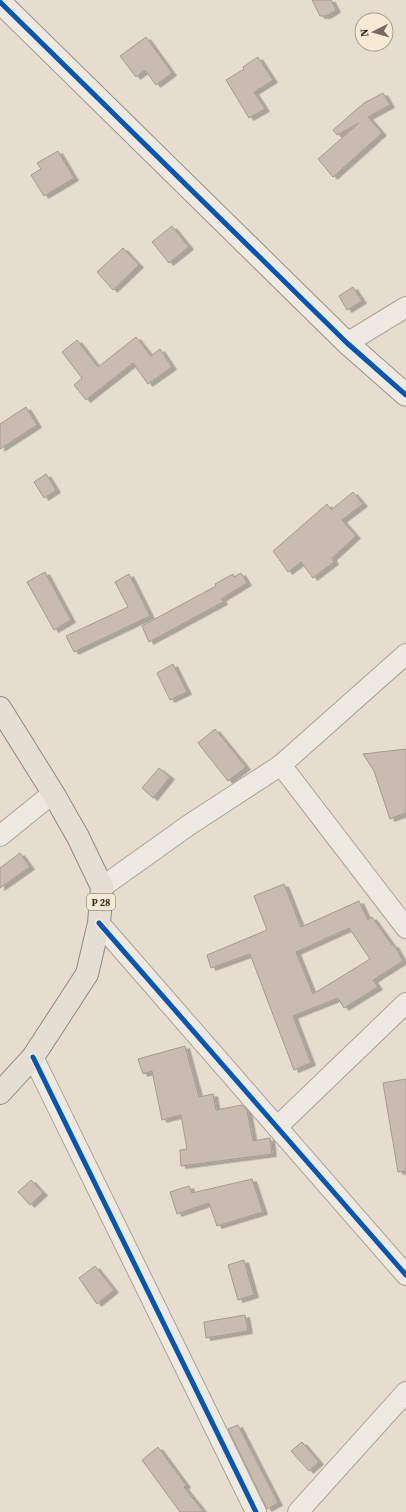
<svg xmlns="http://www.w3.org/2000/svg" width="406" height="1512" viewBox="0 0 406 1512" font-family="'Source Serif 4',serif">
<defs>
<filter id="shadow"><feDropShadow dx="4.5" dy="2.5" stdDeviation="0" flood-color="#0004"/></filter>
</defs>
<rect width="100%" height="100%" fill="#e6ddcf"/>
<!-- building -->
<g fill="#cabbb0" stroke="#a7998e" fill-rule="evenodd" filter="url(#shadow)">
<path d="M 312,0 L 331,0 L 336,10 L 326,16 L 320,16 Z"/>
<path d="M 146,37 L 172,73 L 156,85 L 145,70 L 136,77 L 120,56 Z"/>
<path d="M 258,57 L 273,80 L 254,92 L 265,109 L 249,118 L 226,80 L 244,69 L 243,67 Z"/>
<path d="M 383,93 L 390,105 L 368,117 L 382,133 L 333,177 L 318,159 L 359,123 L 337,135 L 333,130 L 364,103 Z"/>
<path d="M 58,151 L 74,178 L 44,196 L 31,175 L 41,169 L 37,163 Z"/>
<path d="M 172,226 L 189,247 L 169,263 L 152,242 Z"/>
<path d="M 123,248 L 139,265 L 113,290 L 97,272 Z"/>
<path d="M 353,287 L 362,301 L 347,310 L 339,296 Z"/>
<path d="M 136,337 L 151,356 L 160,349 L 172,367 L 148,384 L 133,363 L 86,400 L 74,385 L 82,378 L 62,352 L 77,340 L 98,367 Z"/>
<path d="M 26,407 L 37,425 L 0,449 L 0,424 Z"/>
<path d="M 46,474 L 56,490 L 44,498 L 34,482 Z"/>
<path d="M 353,492 L 363,504 L 342,520 L 356,536 L 332,558 L 334,562 L 313,578 L 301,562 L 288,572 L 273,551 L 327,504 L 331,510 Z"/>
<path d="M 45,572 L 71,620 L 54,630 L 27,582 Z"/>
<path d="M 241,573 L 247,583 L 221,599 L 223,602 L 149,642 L 142,626 L 216,586 L 215,584 L 233,574 L 234,577 Z"/>
<path d="M 129,574 L 150,616 L 74,652 L 66,636 L 128,607 L 115,582 Z"/>
<path d="M 173,664 L 187,692 L 170,700 L 157,673 Z"/>
<path d="M 215,729 L 246,767 L 228,781 L 198,743 Z"/>
<path d="M 406,749 L 406,813 L 390,819 L 374,771 L 363,754 Z"/>
<path d="M 159,768 L 170,777 L 153,798 L 142,788 Z"/>
<path d="M 20,853 L 30,867 L 0,888 L 0,868 Z"/>
<path d="M 284,884 L 301,927 L 359,901 L 368,920 L 372,917 L 392,945 L 394,945 L 403,961 L 373,980 L 378,987 L 344,1008 L 338,998 L 293,1016 L 311,1063 L 294,1070 L 250,954 L 211,968 L 207,955 L 267,930 L 254,896 ZM 349,928 L 370,959 L 313,994 L 296,952 Z"/>
<path d="M 185,1046 L 199,1097 L 213,1094 L 216,1110 L 242,1105 L 247,1110 L 253,1141 L 270,1138 L 272,1154 L 181,1166 L 180,1150 L 187,1149 L 181,1115 L 162,1120 L 152,1071 L 143,1074 L 138,1059 Z"/>
<path d="M 406,1079 L 406,1171 L 398,1172 L 383,1083 Z"/>
<path d="M 252,1179 L 263,1212 L 217,1226 L 209,1203 L 177,1214 L 170,1192 L 189,1186 L 192,1193 Z"/>
<path d="M 31,1180 L 43,1193 L 30,1205 L 18,1192 Z"/>
<path d="M 244,1260 L 254,1295 L 238,1300 L 228,1265 Z"/>
<path d="M 95,1266 L 114,1290 L 97,1304 L 79,1278 Z"/>
<path d="M 245,1315 L 248,1331 L 206,1338 L 204,1322 Z"/>
<path d="M 238,1425 L 278,1503 L 267,1509 L 228,1429 Z"/>
<path d="M 302,1442 L 319,1462 L 309,1471 L 291,1451 Z"/>
<path d="M 158,1447 L 186,1485 L 184,1487 L 204,1512 L 180,1512 L 142,1460 Z"/>
</g>
<g fill="none" stroke-linecap="round" stroke-linejoin="round">
<defs>
<g id="street">
<path d="M 347,343 L 406,307"/>
<path d="M 281,765 L 406,928"/>
<path d="M 0,836 L 53,793"/>
<path d="M 102,887 L 189,825 L 281,765 L 406,654"/>
<path d="M 99,923 L 406,1275"/>
<path d="M 33,1057 L 256,1512"/>
<path d="M 277,1127 L 406,1003"/>
<path d="M 298,1512 L 406,1392"/>
</g>
<path id="secondary" d="M 0,2 L 347,343 L 406,395"/>
<path id="primary" d="M 0,708 L 53,793 L 78,837 L 102,887 L 99,923 L 87,974 L 33,1057 L 0,1093"/>
</defs>
<!-- street casing -->
<use href="#street" stroke="#aba298" stroke-width="22"/>
<!-- secondary casing -->
<use href="#secondary" stroke="#9b9288" stroke-width="24"/>
<!-- primary casing -->
<use href="#primary" stroke="#91887f" stroke-width="24"/>
<!-- street -->
<use href="#street" stroke="#eee9e1" stroke-width="20"/>
<!-- secondary -->
<use href="#secondary" stroke="#eee9e1" stroke-width="22"/>
<!-- primary -->
<use href="#primary" stroke="#e5ded2" stroke-width="22"/>
<defs>
<g id="cycleway">
<path d="M 0,2 L 347,343 L 406,395"/>
<path d="M 99,923 L 406,1275"/>
<path d="M 33,1057 L 256,1512"/>
</g>
</defs>
<!-- cycleway casing -->
<use href="#cycleway" stroke="#f6ead6" stroke-width="8"/>
<!-- cycleway -->
<use href="#cycleway" stroke="#0057b8" stroke-width="5"/>
</g>
<g text-anchor="middle" dominant-baseline="central" stroke-width="4" stroke-linejoin="round" paint-order="stroke">
<!-- shield labels -->
<rect fill="#f6ead6" stroke="#736456" stroke-width="1" x="87" y="894" width="28" height="16" rx="3"/>
<g font-size="10" font-weight="bold" fill="#3b2a1f">
<text x="101" y="902">P 28</text>
</g>
</g>
<!-- north arrow -->
<g transform="translate(374 32) rotate(264)"><circle r="19" fill="#f6ead6" stroke="#ab9d8d"/>
<path d="M0-3L7 15L0 10L-7 15Z" fill="#77695d"/>
<text y="-6" font-size="11" font-weight="bold" text-anchor="middle" fill="#3b2a1f">N</text>
</g>
</svg>
